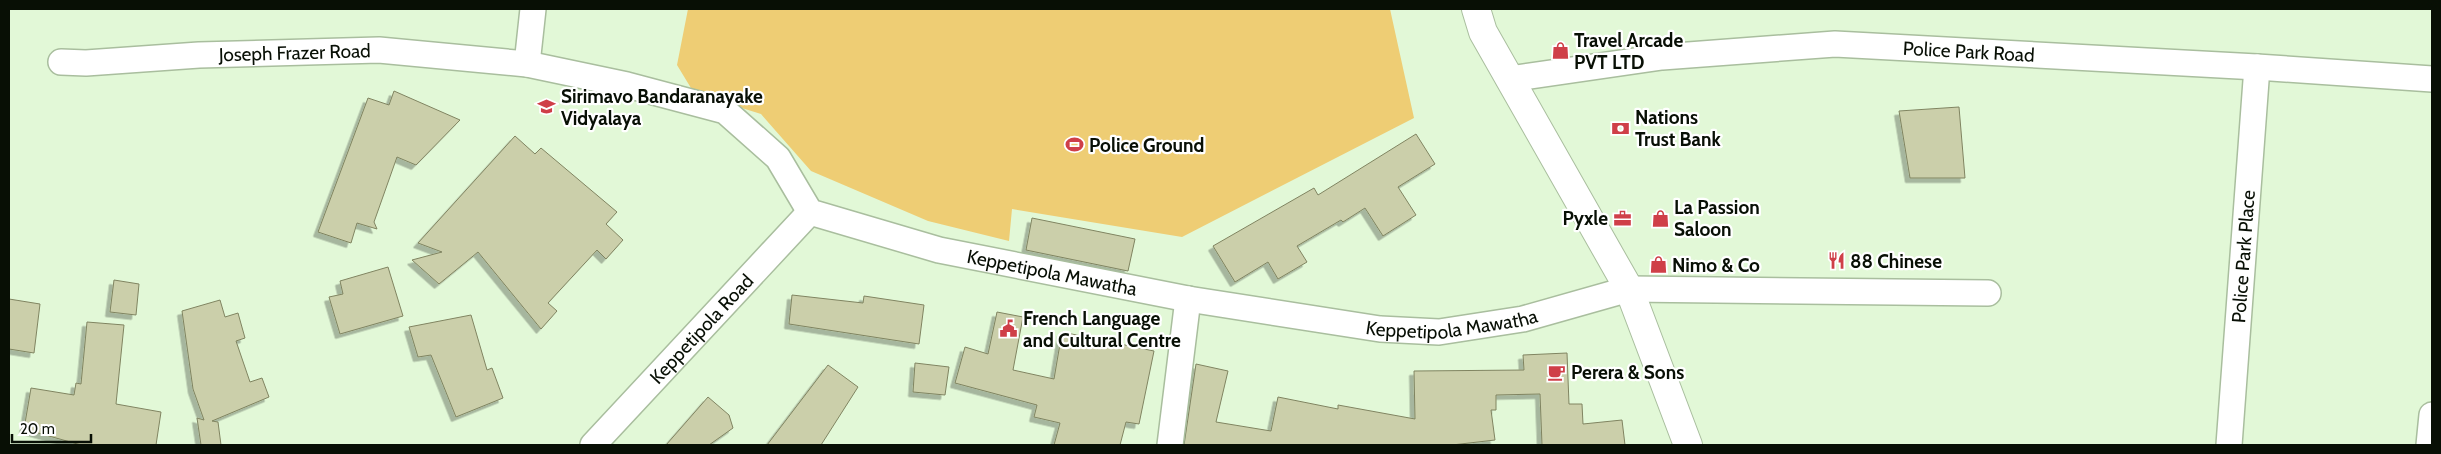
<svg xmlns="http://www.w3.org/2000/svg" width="2441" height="454" viewBox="0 0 2441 454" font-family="Cabin,sans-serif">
<defs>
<filter id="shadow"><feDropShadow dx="-4.5" dy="4.5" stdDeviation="0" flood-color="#0004"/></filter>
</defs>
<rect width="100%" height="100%" fill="#e2f8d7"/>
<!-- green -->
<path fill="#eecd74" d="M 688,9 L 1390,9 L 1414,118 L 1182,237 L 1012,209 L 1009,241 L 928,221 L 811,171 L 761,114 L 694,93 L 677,65 Z"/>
<!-- building -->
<g fill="#cbcfaa" stroke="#808461" filter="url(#shadow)">
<path d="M 394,91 L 460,120 L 416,165 L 397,157 L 374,222 L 377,229 L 357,223 L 351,243 L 318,232 L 368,98 L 389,105 Z"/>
<path d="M 1959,107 L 1965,178 L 1910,178 L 1899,111 Z"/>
<path d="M 1416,134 L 1435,164 L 1398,187 L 1416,215 L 1383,236 L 1365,208 L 1343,222 L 1341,220 L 1297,246 L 1307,262 L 1278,279 L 1268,262 L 1235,282 L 1213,246 L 1314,188 L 1318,195 Z"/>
<path d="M 515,136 L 535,154 L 541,148 L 617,212 L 606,224 L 623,240 L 606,259 L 597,250 L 548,303 L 557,311 L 541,329 L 478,252 L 439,284 L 412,260 L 442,252 L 418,243 Z"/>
<path d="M 1032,218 L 1135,239 L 1128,271 L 1026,250 Z"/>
<path d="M 388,267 L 403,316 L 340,334 L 329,297 L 343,294 L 340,281 Z"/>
<path d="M 114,280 L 139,284 L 136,315 L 110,312 Z"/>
<path d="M 792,295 L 863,303 L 864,296 L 924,305 L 919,344 L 789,324 Z"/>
<path d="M 9,299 L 40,304 L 34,353 L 9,349 Z"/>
<path d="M 220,300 L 225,317 L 238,313 L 245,338 L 236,341 L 250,382 L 262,378 L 269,397 L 212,421 L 218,422 L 221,445 L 201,445 L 197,418 L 204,420 L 193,389 L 182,311 Z"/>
<path d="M 997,312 L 1023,317 L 1013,370 L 1054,379 L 1062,332 L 1154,351 L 1139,424 L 1126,422 L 1120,445 L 1054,445 L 1060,423 L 1034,417 L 1037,405 L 955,383 L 965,347 L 988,354 Z"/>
<path d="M 471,315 L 487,370 L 492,368 L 503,398 L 456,417 L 431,355 L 418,357 L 409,327 Z"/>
<path d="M 87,322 L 124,325 L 116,404 L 161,412 L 156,445 L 81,445 L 24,429 L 31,388 L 74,395 L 76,383 L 81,384 Z"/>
<path d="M 1567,353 L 1569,404 L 1582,404 L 1583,424 L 1622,420 L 1625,445 L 1542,445 L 1540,394 L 1496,395 L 1496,410 L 1491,410 L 1495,440 L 1452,445 L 1184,445 L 1196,364 L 1228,371 L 1216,422 L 1271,431 L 1278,397 L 1338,409 L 1338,405 L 1415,419 L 1414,371 L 1524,370 L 1523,355 Z"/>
<path d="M 915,363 L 949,367 L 945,395 L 913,392 Z"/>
<path d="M 828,365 L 858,387 L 821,445 L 767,445 Z"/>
<path d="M 708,397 L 729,415 L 733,428 L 709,445 L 666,445 Z"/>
</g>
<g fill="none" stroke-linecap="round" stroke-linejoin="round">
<defs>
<g id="street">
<path id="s1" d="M 61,62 L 86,63 L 199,55 L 379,50 L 527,64 L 627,85 L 725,111 L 778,158 L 810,212 L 939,250 L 1188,299 L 1380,329 L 1439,332 L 1523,319 L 1629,289 L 1988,293"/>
<path d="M 527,64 L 533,9"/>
<path id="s2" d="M 1509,79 L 1662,57 L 1835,44 L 2257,67 L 2432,79"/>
<path id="s3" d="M 593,445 L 810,212"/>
<path d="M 1170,445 L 1188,299"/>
<path id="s4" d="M 2229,445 L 2257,67"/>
<path d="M 2429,445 L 2432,415"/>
</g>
<path id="highway" d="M 1476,9 L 1483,32 L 1629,289 L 1688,445"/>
</defs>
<!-- street casing -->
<use href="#street" stroke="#a9be9e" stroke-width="28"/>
<!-- highway casing -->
<use href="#highway" stroke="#a9be9e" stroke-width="30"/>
<!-- street -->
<use href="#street" stroke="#fff" stroke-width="25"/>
<!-- highway -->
<use href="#highway" stroke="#fff" stroke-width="28"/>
</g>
<!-- icons -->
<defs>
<symbol id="shop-bare" viewBox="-9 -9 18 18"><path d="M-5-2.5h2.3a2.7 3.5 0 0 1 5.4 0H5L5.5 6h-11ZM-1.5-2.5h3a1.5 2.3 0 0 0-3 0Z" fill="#cf3f48" stroke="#fff" stroke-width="2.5" paint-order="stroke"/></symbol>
<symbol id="school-bare" viewBox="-9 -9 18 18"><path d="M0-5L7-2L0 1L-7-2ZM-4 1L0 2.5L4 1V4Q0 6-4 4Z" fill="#cf3f48" stroke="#fff" stroke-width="2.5" paint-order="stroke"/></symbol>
<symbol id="bank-bare" viewBox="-9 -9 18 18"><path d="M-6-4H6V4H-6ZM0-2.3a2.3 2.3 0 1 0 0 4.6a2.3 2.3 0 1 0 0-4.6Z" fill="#cf3f48" stroke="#fff" stroke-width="2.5" paint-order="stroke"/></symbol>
<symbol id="stadium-bare" viewBox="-9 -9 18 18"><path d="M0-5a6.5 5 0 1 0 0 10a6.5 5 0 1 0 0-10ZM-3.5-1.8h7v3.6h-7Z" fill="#cf3f48" stroke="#fff" stroke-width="2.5" paint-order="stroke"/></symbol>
<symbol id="office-bare" viewBox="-9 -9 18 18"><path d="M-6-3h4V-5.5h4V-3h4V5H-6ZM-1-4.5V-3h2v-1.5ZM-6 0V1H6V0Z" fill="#cf3f48" stroke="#fff" stroke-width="2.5" paint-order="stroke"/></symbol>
<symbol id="restaurant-bare" viewBox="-9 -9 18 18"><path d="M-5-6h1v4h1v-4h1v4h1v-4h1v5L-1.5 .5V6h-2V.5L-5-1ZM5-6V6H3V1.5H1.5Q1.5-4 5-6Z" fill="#cf3f48" stroke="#fff" stroke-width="2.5" paint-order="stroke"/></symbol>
<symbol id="civic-bare" viewBox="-9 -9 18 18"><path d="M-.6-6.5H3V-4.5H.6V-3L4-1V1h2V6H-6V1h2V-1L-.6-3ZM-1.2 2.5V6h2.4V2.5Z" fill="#cf3f48" stroke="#fff" stroke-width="2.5" paint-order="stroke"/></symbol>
<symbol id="cafe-bare" viewBox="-9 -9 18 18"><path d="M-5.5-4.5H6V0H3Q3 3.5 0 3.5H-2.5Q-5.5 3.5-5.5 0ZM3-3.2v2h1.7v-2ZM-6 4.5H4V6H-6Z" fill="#cf3f48" stroke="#fff" stroke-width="2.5" paint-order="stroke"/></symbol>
</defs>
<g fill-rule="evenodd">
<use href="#shop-bare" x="1548" y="38" width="25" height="25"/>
<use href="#school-bare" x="534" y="94" width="25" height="25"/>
<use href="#bank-bare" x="1608" y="116" width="25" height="25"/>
<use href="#stadium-bare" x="1062" y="132" width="25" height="25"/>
<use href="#office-bare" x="1610" y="206" width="25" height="25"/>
<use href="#shop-bare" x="1648" y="206" width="25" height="25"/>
<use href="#restaurant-bare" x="1824" y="248" width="25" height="25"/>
<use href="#shop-bare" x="1646" y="252" width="25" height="25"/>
<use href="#civic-bare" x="996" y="316" width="25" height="25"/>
<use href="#cafe-bare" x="1544" y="360" width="25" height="25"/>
</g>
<g text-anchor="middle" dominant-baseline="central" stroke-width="4.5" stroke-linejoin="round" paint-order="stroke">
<!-- poi labels -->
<g font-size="19" font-weight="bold" fill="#080f05" stroke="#fff" text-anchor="start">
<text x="1574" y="40">Travel Arcade<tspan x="1574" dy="22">PVT LTD</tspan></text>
<text x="561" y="96">Sirimavo Bandaranayake<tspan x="561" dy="22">Vidyalaya</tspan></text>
<text x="1635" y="117">Nations<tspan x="1635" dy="22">Trust Bank</tspan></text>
<text x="1089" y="145">Police Ground</text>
<text x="1674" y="207">La Passion<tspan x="1674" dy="22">Saloon</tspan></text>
<text x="1608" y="218" text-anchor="end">Pyxle</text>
<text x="1850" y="261">88 Chinese</text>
<text x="1672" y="265">Nimo &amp; Co</text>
<text x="1023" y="318">French Language<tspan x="1023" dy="22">and Cultural Centre</tspan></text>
<text x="1571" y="372">Perera &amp; Sons</text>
</g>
<!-- street labels -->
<g font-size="19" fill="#080f05" stroke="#fff">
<text stroke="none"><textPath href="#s2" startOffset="462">Police Park Road</textPath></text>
<text stroke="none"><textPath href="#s1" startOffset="234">Joseph Frazer Road</textPath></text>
<text stroke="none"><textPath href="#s4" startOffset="189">Police Park Place</textPath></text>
<text stroke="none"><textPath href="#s1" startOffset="1054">Keppetipola Mawatha</textPath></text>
<text stroke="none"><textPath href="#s1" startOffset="1459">Keppetipola Mawatha</textPath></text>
<text stroke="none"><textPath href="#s3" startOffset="159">Keppetipola Road</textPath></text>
</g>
</g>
<!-- border -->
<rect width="2441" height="454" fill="none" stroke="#080f05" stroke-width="20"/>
<!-- scale -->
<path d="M12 434v8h79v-8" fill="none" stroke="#080f05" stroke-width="2.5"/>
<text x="20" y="434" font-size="15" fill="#080f05" stroke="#ffffff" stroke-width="4" paint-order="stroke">20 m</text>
</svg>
